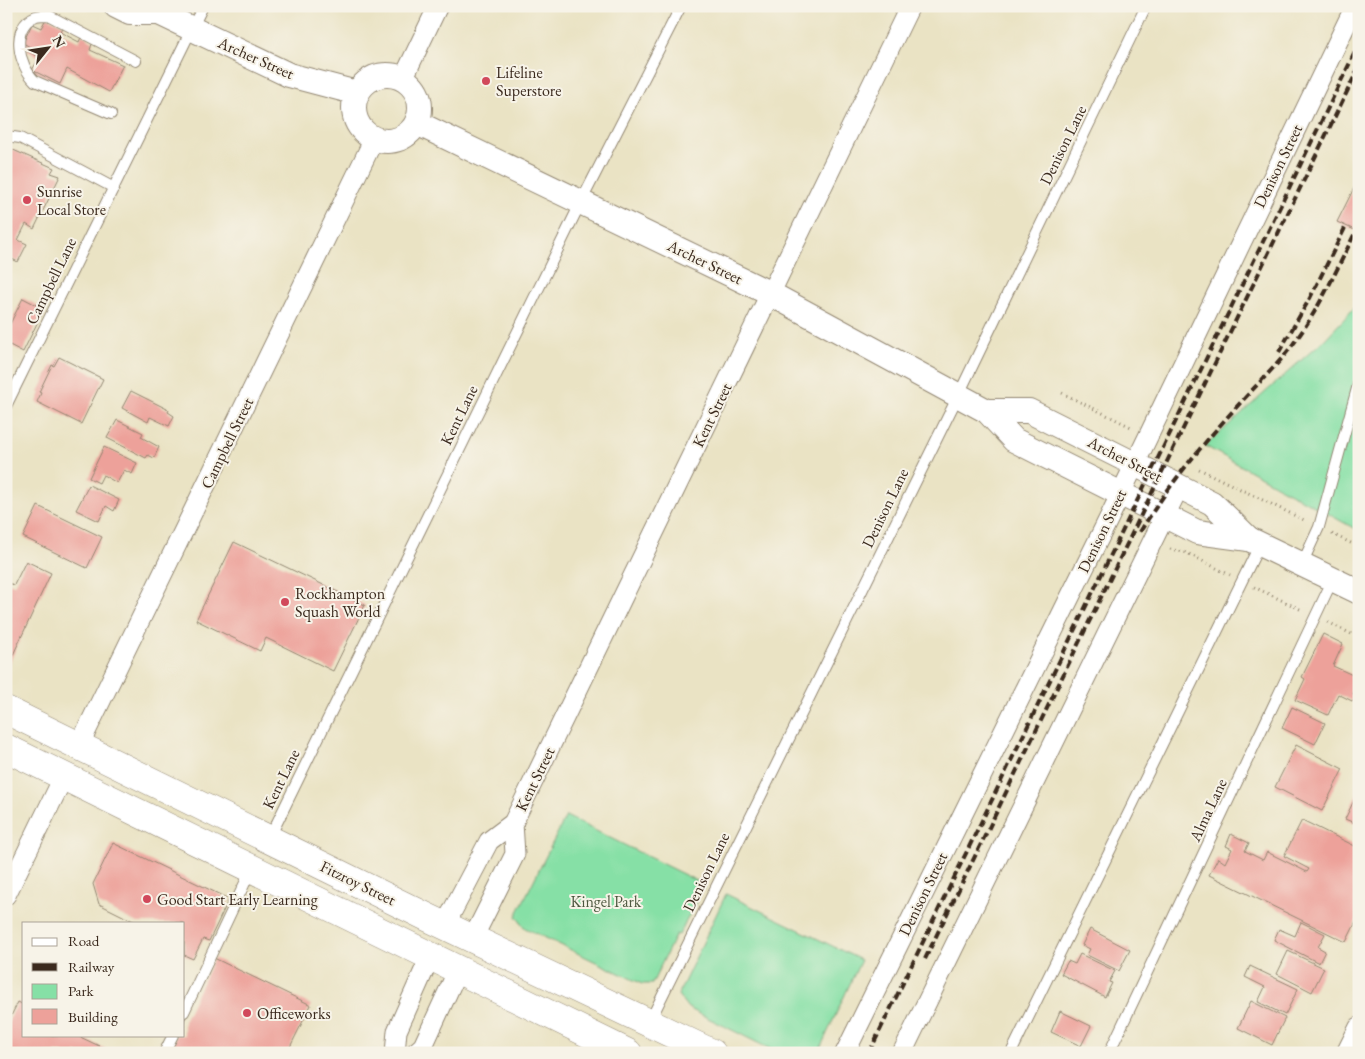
<svg xmlns="http://www.w3.org/2000/svg" width="1365" height="1059" viewBox="0 0 1365 1059" font-family="'EB Garamond',serif">
<rect width="100%" height="100%" fill="#f7f3e8"/>
<filter id="ink" filterUnits="userSpaceOnUse"><feTurbulence type="fractalNoise" baseFrequency=".02" numOctaves="2"/><feDisplacementMap in="SourceGraphic" scale="10" xChannelSelector="R" yChannelSelector="G"/><feConvolveMatrix kernelMatrix="1 2 1 2 8 2 1 2 1" color-interpolation-filters="sRGB"/></filter>
<filter id="wash" filterUnits="userSpaceOnUse"><feTurbulence type="fractalNoise" baseFrequency=".0096" numOctaves="4" result="noise"/><feDisplacementMap in="SourceGraphic" scale="20" xChannelSelector="R" yChannelSelector="G"/><feGaussianBlur stdDeviation="1.12" result="paint"/><feColorMatrix in="noise" values="0 0 0 0 0 0 0 0 0 0 0 0 0 0 0 0 0 1.4 0 .05"/><feComposite in="paint" operator="in"/></filter>
<g filter="url(#wash)">
<rect width="100%" height="100%" fill="#eae3c4"/>
<!-- green -->
<g fill="#86e0a6" stroke="#608562">
<path d="M 1359,303 L 1359,531 L 1205,446 L 1325,339 Z"/>
<path d="M 566,816 L 705,885 L 679,935 L 676,934 L 652,984 L 642,984 L 525,928 L 516,916 Z"/>
<path d="M 726,894 L 861,960 L 818,1053 L 778,1053 L 688,1008 L 678,995 Z"/>
</g>
<g id="blocks">
<!-- building -->
<g fill="#eda19a">
<path d="M 47,17 L 64,25 L 60,32 L 79,42 L 82,35 L 93,41 L 90,50 L 123,65 L 109,92 L 67,69 L 60,84 L 32,70 L 40,57 L 27,51 L 30,47 L 23,43 L 32,24 L 41,28 Z"/>
<path d="M 11,149 L 54,168 L 51,173 L 60,176 L 34,229 L 26,224 L 18,240 L 27,244 L 18,262 L 10,258 L 6,265 L 6,159 Z"/>
<path d="M 1359,178 L 1359,232 L 1337,222 Z"/>
<path d="M 23,298 L 44,309 L 23,352 L 6,343 L 6,332 Z"/>
<path d="M 59,357 L 103,379 L 81,424 L 37,402 L 41,393 L 39,392 L 52,365 L 54,366 Z"/>
<path d="M 131,391 L 169,410 L 168,412 L 174,416 L 169,426 L 150,417 L 148,422 L 122,408 Z"/>
<path d="M 117,420 L 143,433 L 141,437 L 159,447 L 154,458 L 148,455 L 146,458 L 107,438 Z"/>
<path d="M 104,447 L 137,463 L 132,474 L 124,470 L 117,483 L 103,475 L 99,483 L 89,478 Z"/>
<path d="M 89,485 L 119,500 L 114,511 L 106,506 L 99,521 L 76,510 Z"/>
<path d="M 38,506 L 102,537 L 87,568 L 23,537 Z"/>
<path d="M 234,542 L 365,605 L 333,671 L 266,638 L 260,651 L 196,620 Z"/>
<path d="M 26,561 L 51,573 L 6,670 L 6,582 L 14,585 Z"/>
<path d="M 1323,634 L 1343,644 L 1333,666 L 1359,678 L 1359,682 L 1353,694 L 1357,696 L 1354,702 L 1338,694 L 1328,715 L 1295,700 L 1305,679 L 1302,677 Z"/>
<path d="M 1292,707 L 1325,723 L 1315,744 L 1282,728 Z"/>
<path d="M 1296,745 L 1343,769 L 1322,811 L 1275,787 Z"/>
<path d="M 1359,790 L 1359,825 L 1345,819 Z"/>
<path d="M 1302,820 L 1359,848 L 1359,916 L 1346,942 L 1209,875 L 1218,858 L 1225,863 L 1232,849 L 1226,846 L 1231,834 L 1249,843 L 1245,851 L 1263,860 L 1267,852 L 1307,872 L 1309,869 L 1284,856 Z"/>
<path d="M 113,843 L 229,899 L 209,941 L 203,939 L 193,959 L 184,955 L 184,923 L 137,923 L 99,904 L 93,884 Z"/>
<path d="M 1301,922 L 1325,934 L 1318,947 L 1325,951 L 1319,963 L 1274,940 L 1279,929 L 1295,936 Z"/>
<path d="M 1090,929 L 1130,950 L 1119,971 L 1087,955 L 1090,949 L 1082,945 Z"/>
<path d="M 1288,951 L 1324,968 L 1312,992 L 1277,974 Z"/>
<path d="M 1080,954 L 1115,971 L 1109,982 L 1112,983 L 1105,997 L 1061,974 L 1068,961 L 1075,964 Z"/>
<path d="M 214,958 L 311,1005 L 287,1053 L 168,1053 L 177,1035 L 184,1035 L 184,1021 Z"/>
<path d="M 1250,966 L 1298,989 L 1285,1015 L 1258,1002 L 1265,987 L 1245,977 Z"/>
<path d="M 1251,1001 L 1285,1018 L 1272,1045 L 1238,1028 Z"/>
<path d="M 18,1002 L 24,1005 L 24,1035 L 76,1035 L 114,1053 L 6,1053 L 6,1026 Z"/>
<path d="M 1060,1011 L 1091,1026 L 1081,1046 L 1051,1032 Z"/>
</g>
</g>
</g>
<g filter="url(#ink)">
<use href="#blocks" fill-opacity="0" stroke="#928671" stroke-width="1"/>
<g fill="none" stroke-linecap="round" stroke-linejoin="round">
<defs>
<g id="service">
<path d="M 111,114 L 35,81 C 19,66 9,27 36,16 C 40,15 45,15 48,15 L 136,61"/>
<path d="M 6,136 L 20,138 L 114,188"/>
<path d="M 6,406 L 203,6"/>
<path d="M 1302,564 L 1319,527 L 1359,381"/>
<path d="M 269,839 L 581,202 L 681,6"/>
<path d="M 184,1012 L 251,870"/>
<path d="M 649,1023 L 958,396 L 1146,6"/>
<path d="M 164,1053 L 173,1035"/>
<path d="M 1011,1053 L 1260,544"/>
<path d="M 1109,1053 L 1333,579"/>
</g>
<g id="minor">
<path d="M 403,79 L 438,6"/>
<path d="M 79,746 L 374,139"/>
<path d="M 6,895 L 64,776"/>
<path d="M 445,925 L 489,841 L 513,823 L 910,6"/>
<path d="M 473,938 L 515,854 L 513,823"/>
<path d="M 395,1053 L 397,1031 L 430,957"/>
<path d="M 415,1053 L 423,1046 L 458,970"/>
<path d="M 845,1053 L 1109,518 L 1355,6"/>
<path d="M 902,1053 L 1179,487"/>
<path d="M 1346,1053 L 1359,1027"/>
</g>
<g id="tertiary">
<path d="M 116,6 L 130,13 L 159,13 L 289,75 L 357,93"/>
<circle cx="387" cy="108" r="33"/>
<path d="M 417,123 L 771,294 L 987,411 L 1014,440 L 1197,532 L 1249,539 L 1359,592"/>
<path d="M 987,411 L 1029,411 L 1212,503 L 1249,539"/>
</g>
<g id="primary">
<path d="M 6,710 L 427,917 L 712,1053"/>
<path d="M 6,748 L 628,1053"/>
</g>
</defs>
<!-- service casing -->
<use href="#service" stroke="#928671" stroke-width="12"/>
<!-- minor casing -->
<use href="#minor" stroke="#928671" stroke-width="21"/>
<!-- tertiary casing -->
<use href="#tertiary" stroke="#928671" stroke-width="26"/>
<!-- primary casing -->
<use href="#primary" stroke="#928671" stroke-width="29"/>
<!-- path -->
<g stroke="#928671" stroke-width="3" stroke-dasharray="1 4" stroke-linecap="butt">
<path d="M 1062,393 L 1131,427"/>
<path d="M 1199,469 L 1306,521"/>
<path d="M 1332,534 L 1359,547"/>
<path d="M 1170,549 L 1187,553 L 1230,575"/>
<path d="M 1254,587 L 1302,610"/>
<path d="M 1328,622 L 1359,638"/>
</g>
<!-- service -->
<use href="#service" stroke="#fff" stroke-width="10"/>
<!-- minor -->
<use href="#minor" stroke="#fff" stroke-width="19"/>
<!-- tertiary -->
<use href="#tertiary" stroke="#fff" stroke-width="24"/>
<!-- primary -->
<use href="#primary" stroke="#fff" stroke-width="28"/>
<!-- rail -->
<g stroke="#3b2a1e" stroke-width="4" stroke-dasharray="8 4" stroke-linecap="butt">
<path d="M 1279,352 L 1310,298 L 1345,228"/>
<path d="M 1140,532 C 1169,484 1205,441 1243,400 C 1261,380 1281,362 1296,340 C 1320,307 1337,269 1355,233"/>
<path d="M 925,959 L 1359,67"/>
<path d="M 869,1053 L 1359,44"/>
</g>
</g>
</g>
<!-- markers -->
<g fill="#d1495b" stroke="#f7f3e8" stroke-width="2">
<circle cx="486" cy="81" r="5"/>
<circle cx="27" cy="200" r="5"/>
<circle cx="285" cy="602" r="5"/>
<circle cx="147" cy="899" r="5"/>
<circle cx="247" cy="1013" r="5"/>
</g>
<g text-anchor="middle" dominant-baseline="central" stroke-width="4" stroke-linejoin="round" paint-order="stroke">
<!-- street labels -->
<g font-size="16" fill="#3b2a1e" stroke="#f7f3e8">
<text transform="translate(256 58) rotate(24)">Archer Street</text>
<text transform="translate(1063 145) rotate(-64)">Denison Lane</text>
<text transform="translate(1278 166) rotate(-64)">Denison Street</text>
<text transform="translate(705 262) rotate(26)">Archer Street</text>
<text transform="translate(51 281) rotate(-64)">Campbell Lane</text>
<text transform="translate(459 415) rotate(-64)">Kent Lane</text>
<text transform="translate(712 415) rotate(-64)">Kent Street</text>
<text transform="translate(227 443) rotate(-64)">Campbell Street</text>
<text transform="translate(1125 459) rotate(27)">Archer Street</text>
<text transform="translate(885 508) rotate(-64)">Denison Lane</text>
<text transform="translate(1102 531) rotate(-64)">Denison Street</text>
<text transform="translate(281 779) rotate(-64)">Kent Lane</text>
<text transform="translate(535 779) rotate(-64)">Kent Street</text>
<text transform="translate(1208 810) rotate(-65)">Alma Lane</text>
<text transform="translate(706 872) rotate(-64)">Denison Lane</text>
<text transform="translate(358 883) rotate(26)">Fitzroy Street</text>
<text transform="translate(923 894) rotate(-64)">Denison Street</text>
</g>
<!-- poi labels -->
<g font-size="16" fill="#3b2a1e" stroke="#f7f3e8" text-anchor="start">
<text x="496" y="72">Lifeline<tspan x="496" dy="18">Superstore</tspan></text>
<text x="37" y="191">Sunrise<tspan x="37" dy="18">Local Store</tspan></text>
<text x="295" y="593">Rockhampton<tspan x="295" dy="18">Squash World</tspan></text>
<text x="157" y="899">Good Start Early Learning</text>
<text x="257" y="1013">Officeworks</text>
</g>
<!-- park labels -->
<g font-size="16" fill="#4e5840" stroke="#f7f3e8">
<text x="606" y="901">Kingel Park</text>
</g>
</g>
<!-- margin -->
<rect width="1365" height="1059" fill="none" stroke="#f7f3e8" stroke-width="25"/>
<!-- legend -->
<rect x="22" y="922" width="162" height="115" fill="#f7f3e8" stroke="#aca397"/>
<rect x="32" y="938" width="25" height="8" fill="#ffffff" stroke="#aca397"/>
<text x="68" y="946" font-size="15" fill="#3b2a1e">Road</text>
<rect x="32" y="963" width="25" height="8" fill="#3b2a1e" stroke="#aca397"/>
<text x="68" y="972" font-size="15" fill="#3b2a1e">Railway</text>
<rect x="32" y="984" width="25" height="15" fill="#86e0a6" stroke="#aca397"/>
<text x="68" y="996" font-size="15" fill="#3b2a1e">Park</text>
<rect x="32" y="1009" width="25" height="15" fill="#eda19a" stroke="#aca397"/>
<text x="68" y="1022" font-size="15" fill="#3b2a1e">Building</text>
<!-- north arrow -->
<g transform="translate(48 48) rotate(60)" stroke="#f7f3e8" stroke-width="4" paint-order="stroke">
<path d="M0-4L9 19L0 12L-9 19Z" fill="#3b2a1e"/>
<text y="-8" font-size="14" font-weight="bold" text-anchor="middle" fill="#3b2a1e">N</text>
</g>
</svg>
